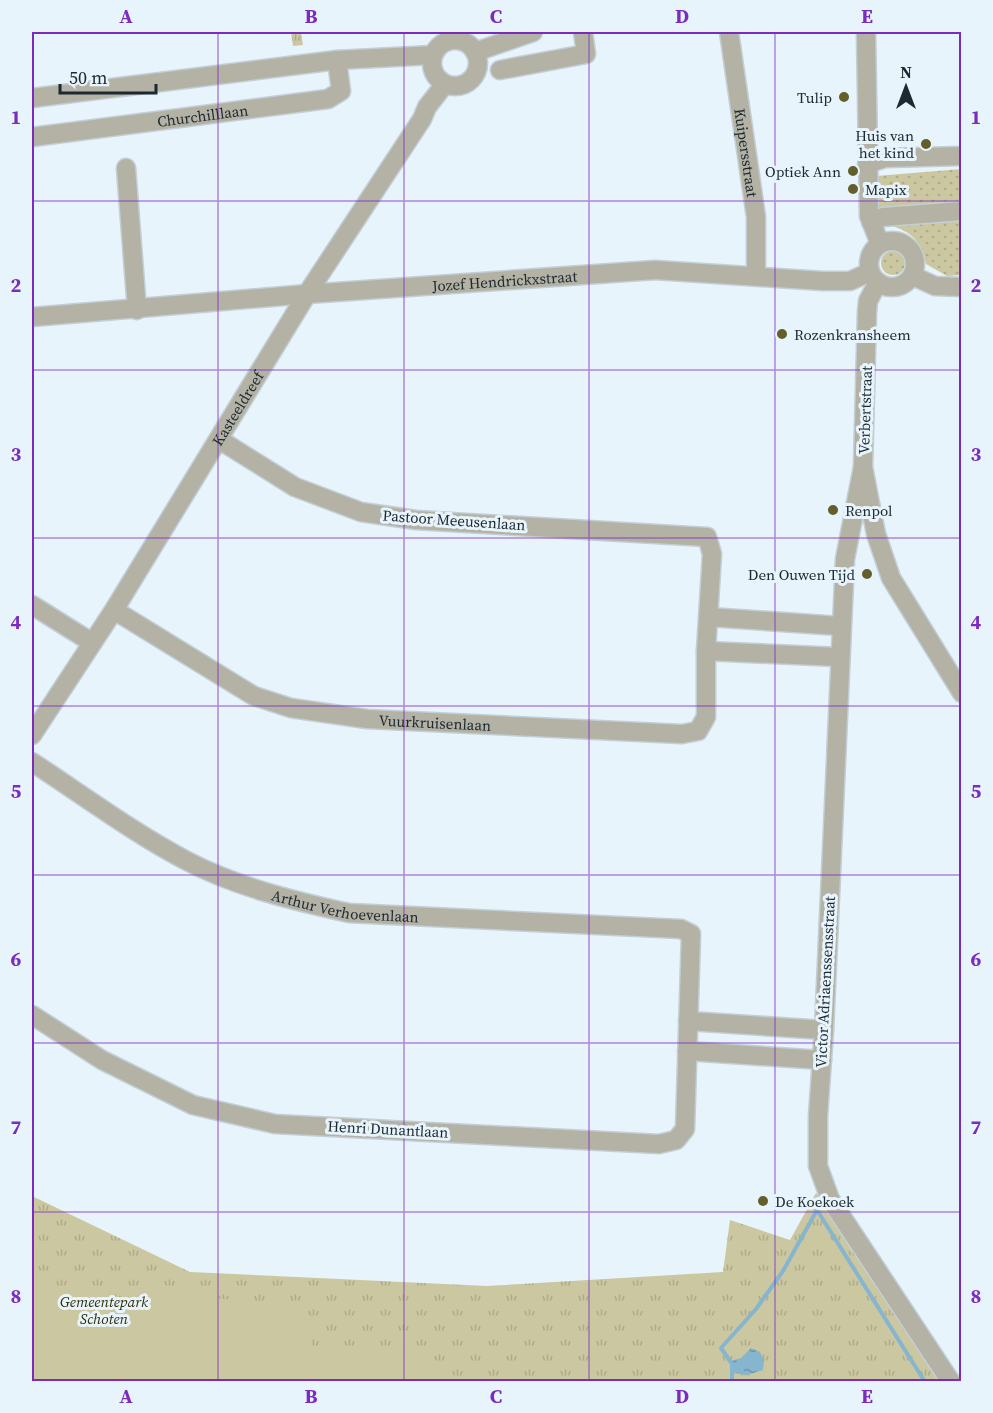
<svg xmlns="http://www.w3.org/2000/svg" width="993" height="1413" viewBox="0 0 993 1413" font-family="'Source Serif 4',serif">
<defs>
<pattern id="grass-dots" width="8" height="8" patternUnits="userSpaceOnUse" patternTransform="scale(1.5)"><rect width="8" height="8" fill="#cbc7a0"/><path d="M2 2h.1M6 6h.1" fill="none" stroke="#aeab8a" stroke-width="1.8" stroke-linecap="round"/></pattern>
<pattern id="park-tufts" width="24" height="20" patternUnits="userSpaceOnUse" patternTransform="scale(1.5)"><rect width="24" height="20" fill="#cbc7a0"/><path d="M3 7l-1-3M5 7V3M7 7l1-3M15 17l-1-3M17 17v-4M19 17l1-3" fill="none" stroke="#aeab8a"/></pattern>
<pattern id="water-ripples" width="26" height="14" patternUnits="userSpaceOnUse" patternTransform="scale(1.5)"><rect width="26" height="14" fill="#86b5d0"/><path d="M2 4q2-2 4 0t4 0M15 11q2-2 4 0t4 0" fill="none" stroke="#6d93a9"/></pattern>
</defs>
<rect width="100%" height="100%" fill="#e8f4fc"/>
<!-- grass -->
<g fill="url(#grass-dots)">
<path d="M 961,169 L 961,275 L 947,276 L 926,264 C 918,233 908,232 880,221 L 876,176 Z"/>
<circle cx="893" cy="263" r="12"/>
</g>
<!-- park -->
<g fill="url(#park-tufts)">
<path d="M 291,32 L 301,32 L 303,45 L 293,46 Z"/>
<path d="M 816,1193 L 938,1381 L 32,1382 L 32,1196 L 190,1272 L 487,1286 L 723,1272 L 730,1220 L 790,1240 Z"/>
</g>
<!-- pitch -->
<path fill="#cbc7a0" d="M 32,1280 L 100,1300 L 166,1292 L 301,1308 L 314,1353 L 375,1344 L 436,1361 L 461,1381 L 32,1381 Z"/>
<!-- water -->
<path fill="url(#water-ripples)" d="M 751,1348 L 760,1352 L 764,1361 L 763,1370 L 747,1375 L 732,1373 L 730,1361 L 741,1358 Z"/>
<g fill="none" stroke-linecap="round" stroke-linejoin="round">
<!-- stream -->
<path stroke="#86b5d0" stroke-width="4" d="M 732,1382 L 732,1364 L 721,1348 L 756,1309 L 783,1271 L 817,1210 L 925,1382"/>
<defs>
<g id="minor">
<path id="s1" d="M 729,32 L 756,217 L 756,275"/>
<path d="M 866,32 L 869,216 L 880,244"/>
<circle cx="455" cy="63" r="23"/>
<path d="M 475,52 L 533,32"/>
<path d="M 500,70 L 586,54 L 583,32"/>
<path d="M 32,98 L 337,60 L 433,55"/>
<path id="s2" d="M 32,137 L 328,99 L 341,91 L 337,60"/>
<path d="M 867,164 L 885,158 L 962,156"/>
<path d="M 126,168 L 137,310"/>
<path d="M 871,222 L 883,217 L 962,211"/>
<circle cx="892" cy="264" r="23"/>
<path d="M 913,276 L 935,286 L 962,287"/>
<path d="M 878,282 L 868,301 L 867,312 L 863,467 L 876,534 L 891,578 L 962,693"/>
<path id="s3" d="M 32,317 L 307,294 L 655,270 L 823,281 L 850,281 L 870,272"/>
<path d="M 863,467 L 845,559 L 824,1030 L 818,1116 L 818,1166 L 830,1199 L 951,1382"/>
<path d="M 32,605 L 91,642"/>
<path id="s4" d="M 114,610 L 254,696 L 291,708 L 367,719 L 682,734 L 698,731 L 706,717 L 706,651 L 712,554 L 707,537 L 416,520 L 361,512 L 295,487 L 220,440"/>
<path d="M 709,617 L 840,626"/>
<path d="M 706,651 L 839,657"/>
<path id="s5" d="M 32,735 L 114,610 L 307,294 L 422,119 L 427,107 L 445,84"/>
<path id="s6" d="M 32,762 C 81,794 135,834 187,861 C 237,887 294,901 349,913 L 681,929 L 691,934 L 685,1129 L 676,1140 L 659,1144 L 275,1124 L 193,1105 L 102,1060 L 32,1015"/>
<path d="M 688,1021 L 824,1030"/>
<path d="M 687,1051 L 822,1060"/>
</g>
</defs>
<!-- minor casing -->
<use href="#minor" stroke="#c3cfd7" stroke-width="21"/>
<!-- minor -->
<use href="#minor" stroke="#b3b2a5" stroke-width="18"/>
</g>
<!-- grid -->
<path fill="none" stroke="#7b2cbf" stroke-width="1.5" stroke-opacity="0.55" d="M 218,32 L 218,1382M 404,32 L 404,1382M 589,32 L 589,1382M 775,32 L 775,1382M 32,201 L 962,201M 32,370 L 962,370M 32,538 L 962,538M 32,706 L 962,706M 32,875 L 962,875M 32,1043 L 962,1043M 32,1212 L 962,1212"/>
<!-- markers -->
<g fill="#635e2a" stroke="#e8f4fc" stroke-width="2">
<circle cx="844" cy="97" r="6"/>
<circle cx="926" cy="144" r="6"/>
<circle cx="853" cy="171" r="6"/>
<circle cx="853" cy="189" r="6"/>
<circle cx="782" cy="334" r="6"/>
<circle cx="833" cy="510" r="6"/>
<circle cx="867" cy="574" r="6"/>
<circle cx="763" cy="1201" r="6"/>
</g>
<g text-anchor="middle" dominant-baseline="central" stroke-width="6" stroke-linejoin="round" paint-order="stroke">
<!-- poi labels -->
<g font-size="15" fill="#1d2930" stroke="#e8f4fc" text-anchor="end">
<text x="832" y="97">Tulip</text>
<text x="914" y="135">Huis van<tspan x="914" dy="17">het kind</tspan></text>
<text x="841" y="171">Optiek Ann</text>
<text x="865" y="189" text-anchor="start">Mapix</text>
<text x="794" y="334" text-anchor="start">Rozenkransheem</text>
<text x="845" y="510" text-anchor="start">Renpol</text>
<text x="855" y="574">Den Ouwen Tijd</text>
<text x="775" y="1201" text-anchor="start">De Koekoek</text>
</g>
<!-- street labels -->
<g font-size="15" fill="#1d2930" stroke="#e8f4fc">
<text stroke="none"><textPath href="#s2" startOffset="172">Churchilllaan</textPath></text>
<text stroke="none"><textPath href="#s1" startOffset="122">Kuipersstraat</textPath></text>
<text stroke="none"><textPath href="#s3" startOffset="474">Jozef Hendrickxstraat</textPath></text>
<text stroke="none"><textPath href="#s5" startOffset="386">Kasteeldreef</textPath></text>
<text transform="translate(865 410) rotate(-88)">Verbertstraat</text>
<text transform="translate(454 520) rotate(4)">Pastoor Meeusenlaan</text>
<text stroke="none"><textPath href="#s4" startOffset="348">Vuurkruisenlaan</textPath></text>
<text stroke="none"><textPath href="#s6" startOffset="350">Arthur Verhoevenlaan</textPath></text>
<text transform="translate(825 982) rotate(-87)">Victor Adriaenssensstraat</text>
<text transform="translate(388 1129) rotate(3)">Henri Dunantlaan</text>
</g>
<!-- park labels -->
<g font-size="15" font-style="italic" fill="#322d06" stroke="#e8f4fc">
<text x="104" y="1301">Gemeentepark<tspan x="104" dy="17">Schoten</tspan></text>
</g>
</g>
<!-- border -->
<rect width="993" height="1413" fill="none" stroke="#e8f4fc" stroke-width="66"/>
<!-- north arrow -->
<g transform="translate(906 87)" stroke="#e8f4fc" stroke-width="4.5" paint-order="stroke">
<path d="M0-4.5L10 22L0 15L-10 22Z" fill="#1d2930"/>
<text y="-9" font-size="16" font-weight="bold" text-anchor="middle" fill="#1d2930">N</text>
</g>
<!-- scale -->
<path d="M60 84v9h96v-9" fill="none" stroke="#1d2930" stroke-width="3"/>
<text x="69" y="84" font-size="18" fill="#1d2930" stroke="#e8f4fc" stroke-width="4.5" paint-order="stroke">50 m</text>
<rect x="33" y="33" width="927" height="1347" fill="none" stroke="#7b2cbf" stroke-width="2"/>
<g font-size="20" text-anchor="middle" font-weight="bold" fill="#7b2cbf">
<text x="126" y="23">A</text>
<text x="311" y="23">B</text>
<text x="496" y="23">C</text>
<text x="682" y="23">D</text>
<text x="867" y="23">E</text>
<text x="16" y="124">1</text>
<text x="976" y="124">1</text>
<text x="16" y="292">2</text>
<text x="976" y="292">2</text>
<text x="16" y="461">3</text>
<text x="976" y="461">3</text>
<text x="16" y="629">4</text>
<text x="976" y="629">4</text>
<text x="16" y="798">5</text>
<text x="976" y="798">5</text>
<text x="16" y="966">6</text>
<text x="976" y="966">6</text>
<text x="16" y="1134">7</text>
<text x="976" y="1134">7</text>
<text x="16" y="1303">8</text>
<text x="976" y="1303">8</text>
<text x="126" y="1403">A</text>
<text x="311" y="1403">B</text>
<text x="496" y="1403">C</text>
<text x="682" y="1403">D</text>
<text x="867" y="1403">E</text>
</g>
</svg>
